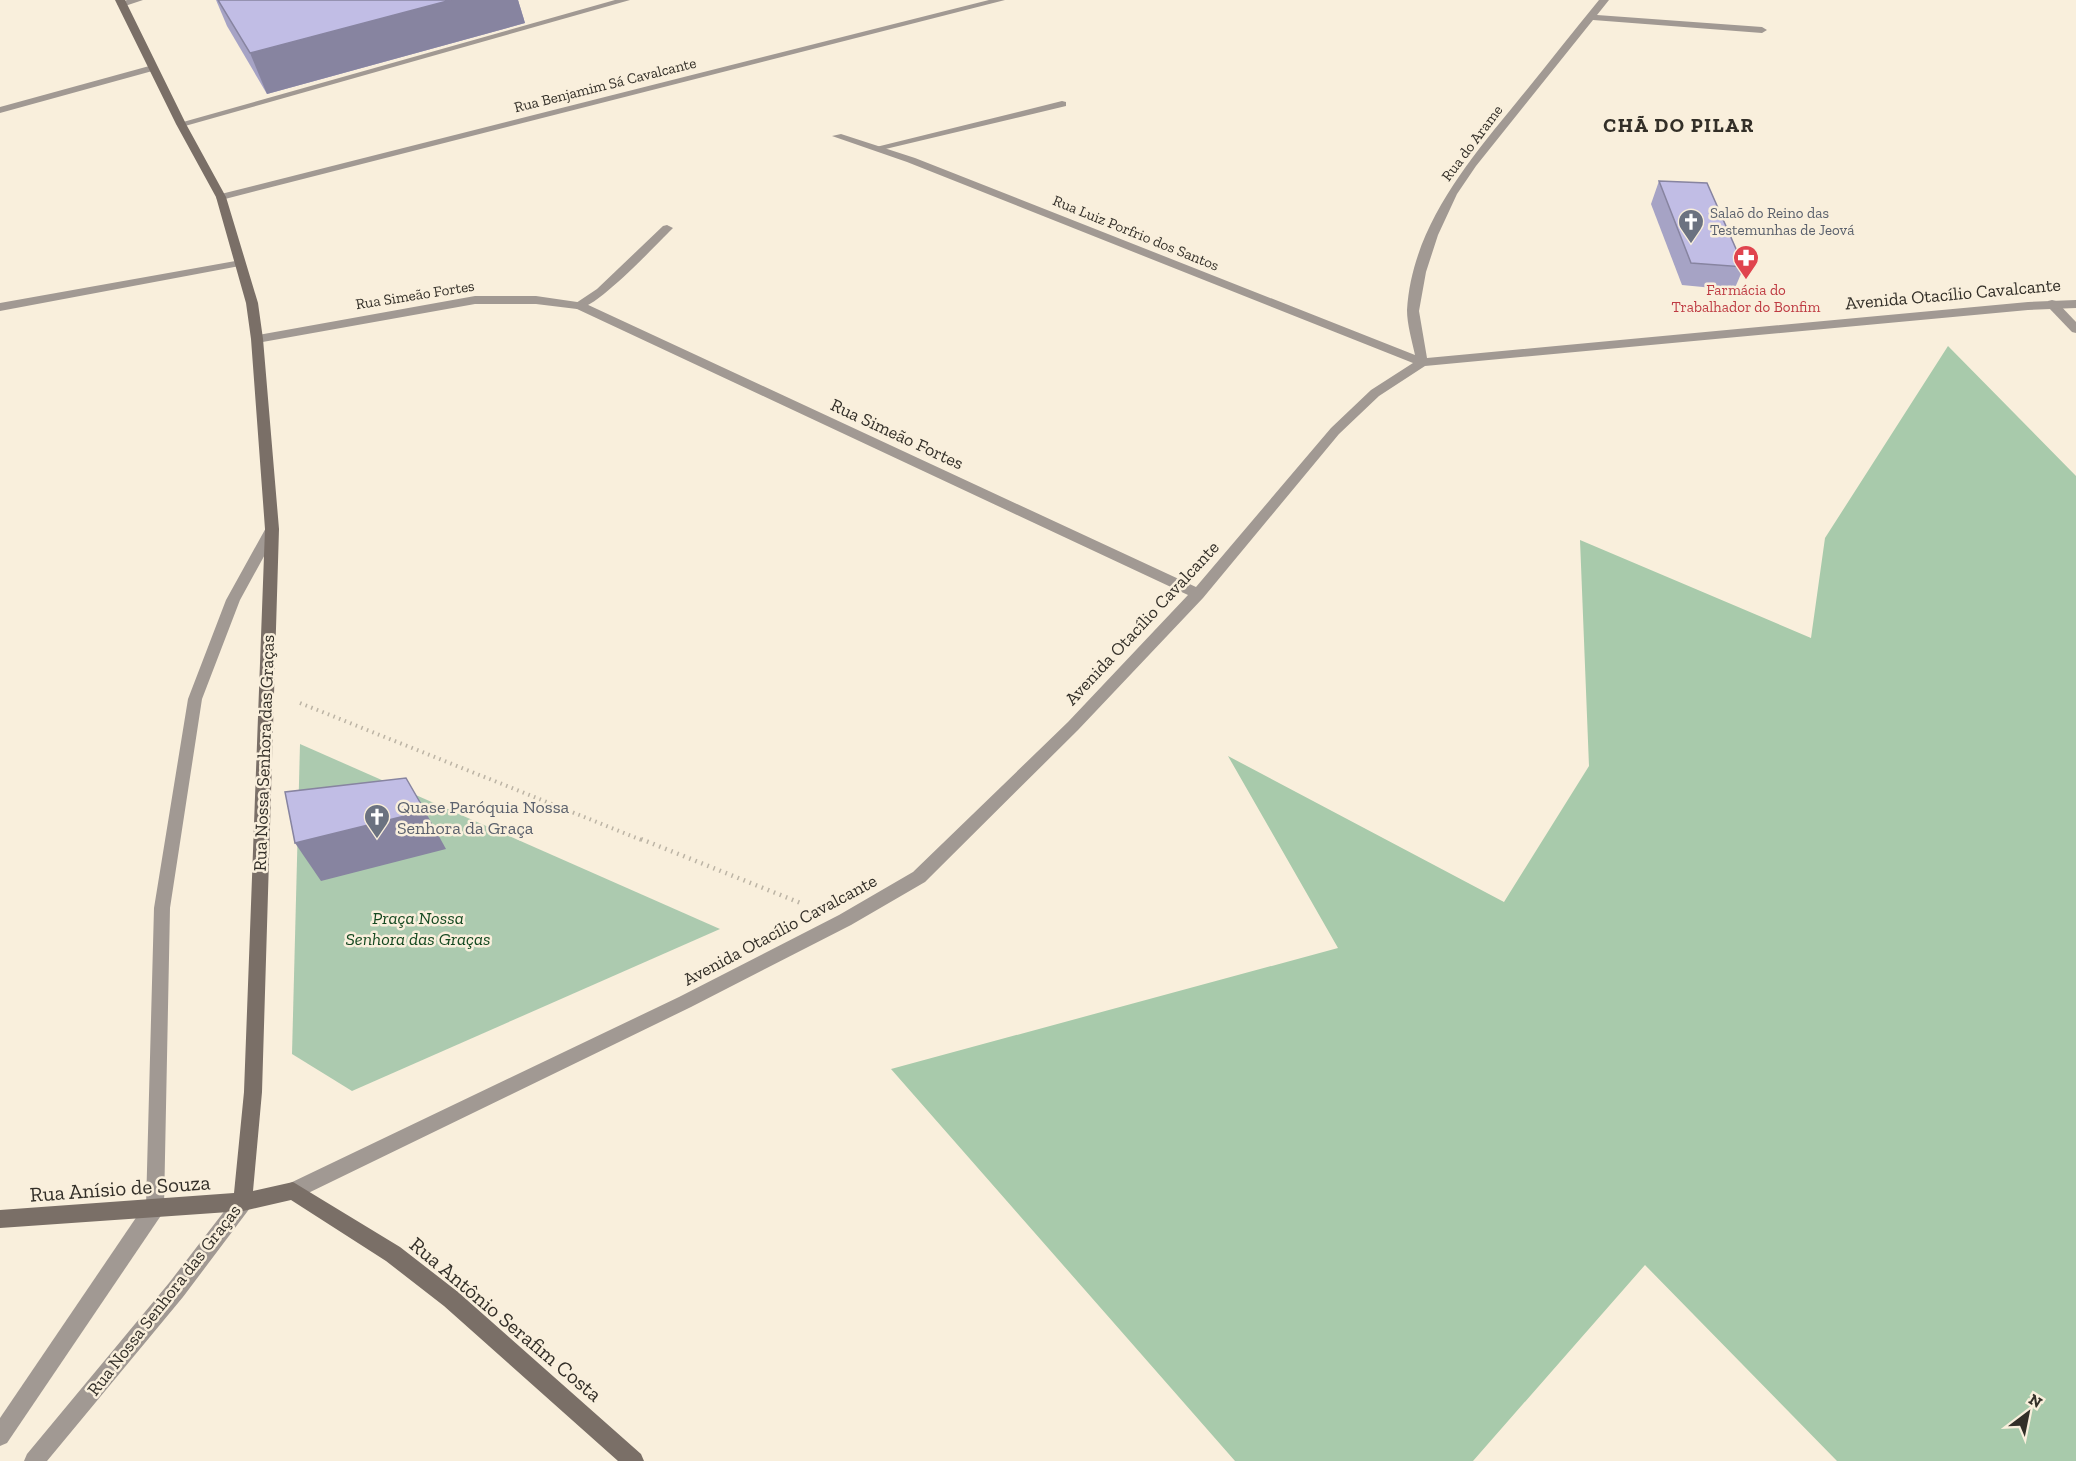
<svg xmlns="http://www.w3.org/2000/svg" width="2076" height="1461" viewBox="0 0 2076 1461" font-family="'Zilla Slab',serif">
<rect width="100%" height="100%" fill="#f9efdc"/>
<!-- green -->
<path fill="#accaaf" d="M 300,744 L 720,929 L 352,1091 L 292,1054 Z"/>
<!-- forest -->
<path fill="#a8caab" d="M 1948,346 L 2076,476 L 2076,1461 L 1837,1461 L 1645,1265 L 1473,1461 L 1235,1461 L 891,1069 L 1338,948 L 1228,756 L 1504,902 L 1589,766 L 1580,540 L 1811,638 L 1825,538 Z"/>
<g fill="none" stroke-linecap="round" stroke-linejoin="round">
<!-- path-far1 -->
<path stroke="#bcb4a5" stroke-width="4" stroke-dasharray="1.5 4.5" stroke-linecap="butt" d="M 300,703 L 644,841"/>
<!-- path -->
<path stroke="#bcb4a5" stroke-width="4.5" stroke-dasharray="1.5 5" stroke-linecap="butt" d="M 641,839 L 803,904"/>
<!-- service -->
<g fill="#a19993" fill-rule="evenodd">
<path d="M 1062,101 L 1066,102 L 1066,106 L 877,151 L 872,148 Z"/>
<path d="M 667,225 L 673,228 L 671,230 C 656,245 593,312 576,309 L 576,303 L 597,289 L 663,226 Z"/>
<path d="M 2052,300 L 2056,301 L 2076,322 L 2076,333 L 2072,332 L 2048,307 L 2048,301 Z"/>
<path d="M 272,524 L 279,529 L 240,600 L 202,699 L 170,908 L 164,1207 L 162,1214 L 155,1216 L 148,1214 L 146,1207 L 154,908 L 188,699 L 226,600 L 267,526 Z"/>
</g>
<!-- minor -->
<g fill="#a19993" fill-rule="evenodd">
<path d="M 127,0 L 143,0 L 122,7 L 117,4 Z"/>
<path d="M 615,0 L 630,0 L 185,126 L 176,124 Z"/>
<path d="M 989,0 L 1005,0 L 225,199 L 217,199 L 216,197 L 217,195 Z"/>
<path d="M 1599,0 L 1609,0 L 1597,15 L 1762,27 L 1767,30 L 1762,33 L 1593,20 L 1476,166 L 1457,194 L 1438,235 L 1426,272 L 1419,311 L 1427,358 L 2028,302 L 2076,300 L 2076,308 L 2028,310 L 1425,366 L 1379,396 L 1339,434 L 1203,598 L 1078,730 L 925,882 L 851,925 L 691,1007 L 300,1197 L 293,1200 L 286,1197 L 284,1191 L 286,1185 L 679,997 L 839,915 L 913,872 L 1068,722 L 1188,595 L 577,309 L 536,304 L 475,304 L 257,343 L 253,342 L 253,336 L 475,296 L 536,296 L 584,303 L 1196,587 L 1331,428 L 1371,390 L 1413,363 L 907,162 L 832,136 L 841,134 L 915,158 L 1415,355 C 1412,341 1407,324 1407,310 C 1412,228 1467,163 1516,103 C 1544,69 1571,34 1599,0 Z"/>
<path d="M 153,65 L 158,68 L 156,70 L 0,113 L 0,107 Z"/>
<path d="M 241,260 L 245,261 L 245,265 L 0,311 L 0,303 Z"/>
<path d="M 243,1193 L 250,1196 L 252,1202 L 250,1208 L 183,1297 L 47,1461 L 24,1461 L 27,1454 L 169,1283 L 236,1196 Z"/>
<path d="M 155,1198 L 162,1200 L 164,1207 L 162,1214 L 7,1443 L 0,1446 L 0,1418 L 148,1200 Z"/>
</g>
<!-- secondary -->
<path fill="#7a6f67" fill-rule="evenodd" d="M 115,0 L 125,0 L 186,124 L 226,197 L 258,303 L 263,339 L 279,529 L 262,1092 L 253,1191 L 293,1182 L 400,1247 L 458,1292 L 641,1454 L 644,1461 L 618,1461 L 444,1306 L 386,1261 L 291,1200 L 243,1211 L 0,1228 L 0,1210 L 234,1193 L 244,1092 L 265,529 L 251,339 L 246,303 L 216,197 L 176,124 Z"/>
</g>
<!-- wall -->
<g fill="#a6a3c5">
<path d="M 216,0 L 518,0 L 525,23 L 267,94 L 227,26 Z"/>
<path d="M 1659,181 L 1744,267 L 1734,290 L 1682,285 L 1651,204 Z"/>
</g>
<!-- shaded-wall -->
<g fill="#8784a0">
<path d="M 451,0 L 518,0 L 525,23 L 267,94 L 250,53 Z"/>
<path d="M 425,811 L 446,849 L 321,881 L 295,843 Z"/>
</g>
<!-- building -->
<g fill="#c1bde5" stroke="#8784a0" stroke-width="1.5">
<path d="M 218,0 L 451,0 L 250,53 Z"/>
<path d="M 1659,181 L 1707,183 L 1744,267 L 1691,263 Z"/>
<path d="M 406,778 L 425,811 L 295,843 L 285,792 Z"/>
</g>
<!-- icons -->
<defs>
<symbol id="church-pin" viewBox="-11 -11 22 30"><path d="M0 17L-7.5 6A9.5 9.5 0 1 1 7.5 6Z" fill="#6b7280" stroke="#f9efdc"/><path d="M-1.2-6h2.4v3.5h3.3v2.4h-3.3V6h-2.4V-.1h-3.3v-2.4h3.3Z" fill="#fff"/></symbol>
<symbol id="pharmacy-pin" viewBox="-11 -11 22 30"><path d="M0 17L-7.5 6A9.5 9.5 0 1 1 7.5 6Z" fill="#e0444e" stroke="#f9efdc"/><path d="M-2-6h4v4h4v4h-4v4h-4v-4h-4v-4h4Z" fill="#fff"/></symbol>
</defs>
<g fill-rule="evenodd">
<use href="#church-pin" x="1676" y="207" width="30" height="40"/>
<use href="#pharmacy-pin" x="1731" y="243" width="30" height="40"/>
<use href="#church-pin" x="362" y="802" width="30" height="40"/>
</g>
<g text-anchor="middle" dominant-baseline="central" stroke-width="5" stroke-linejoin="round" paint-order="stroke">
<!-- far-street labels -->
<g font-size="15" fill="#332f28" stroke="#f9efdc">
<text transform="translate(605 85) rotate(-14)">Rua Benjamim Sá Cavalcante</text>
<text transform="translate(1472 143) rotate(-53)">Rua do Arame</text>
<text transform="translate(1136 233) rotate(22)">Rua Luiz Porfrio dos Santos</text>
<text transform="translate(415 295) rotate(-9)">Rua Simeão Fortes</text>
</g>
<!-- far-worship labels -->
<g font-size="15" fill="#5b616d" stroke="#f9efdc" text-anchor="start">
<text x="1710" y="213">Salaõ do Reino das<tspan x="1710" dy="17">Testemunhas de Jeová</tspan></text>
</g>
<!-- far-health labels -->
<g font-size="15" fill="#be3a42" stroke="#f9efdc">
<text x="1746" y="290">Farmácia do<tspan x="1746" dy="17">Trabalhador do Bonfim</tspan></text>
</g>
<!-- street labels -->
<g font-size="18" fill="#332f28" stroke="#f9efdc">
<text transform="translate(1953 294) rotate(-5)">Avenida Otacílio Cavalcante</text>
<text transform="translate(897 434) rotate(25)">Rua Simeão Fortes</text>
<text transform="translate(1142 623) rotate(-47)">Avenida Otacílio Cavalcante</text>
<text transform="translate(264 753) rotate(-88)">Rua Nossa Senhora das Graças</text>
<text transform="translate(780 930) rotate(-28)">Avenida Otacílio Cavalcante</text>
<text transform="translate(164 1300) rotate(-52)">Rua Nossa Senhora das Graças</text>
</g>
<!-- worship labels -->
<g font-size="18" fill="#5b616d" stroke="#f9efdc" text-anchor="start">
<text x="397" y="807">Quase Paróquia Nossa<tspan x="397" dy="21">Senhora da Graça</tspan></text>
</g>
<!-- park labels -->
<g font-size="18" font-style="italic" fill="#154921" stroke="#f9efdc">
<text x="418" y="918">Praça Nossa<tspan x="418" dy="21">Senhora das Graças</tspan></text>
</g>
<!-- far-district labels -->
<g font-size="20" font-weight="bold" letter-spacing="1.5" fill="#332f28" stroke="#f9efdc">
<text x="1679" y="125">CHÃ DO PILAR</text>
</g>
<!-- near-street labels -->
<g font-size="21" fill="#332f28" stroke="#f9efdc">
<text transform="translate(120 1188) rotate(-4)">Rua Anísio de Souza</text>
<text transform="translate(506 1319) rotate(40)">Rua Antônio Serafim Costa</text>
</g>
</g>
<!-- north arrow -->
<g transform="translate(2028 1413) rotate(32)" stroke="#f9efdc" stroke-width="4.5" paint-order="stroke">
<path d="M0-4.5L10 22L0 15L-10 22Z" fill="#332f28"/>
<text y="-9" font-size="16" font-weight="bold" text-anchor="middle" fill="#332f28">N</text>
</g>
</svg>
